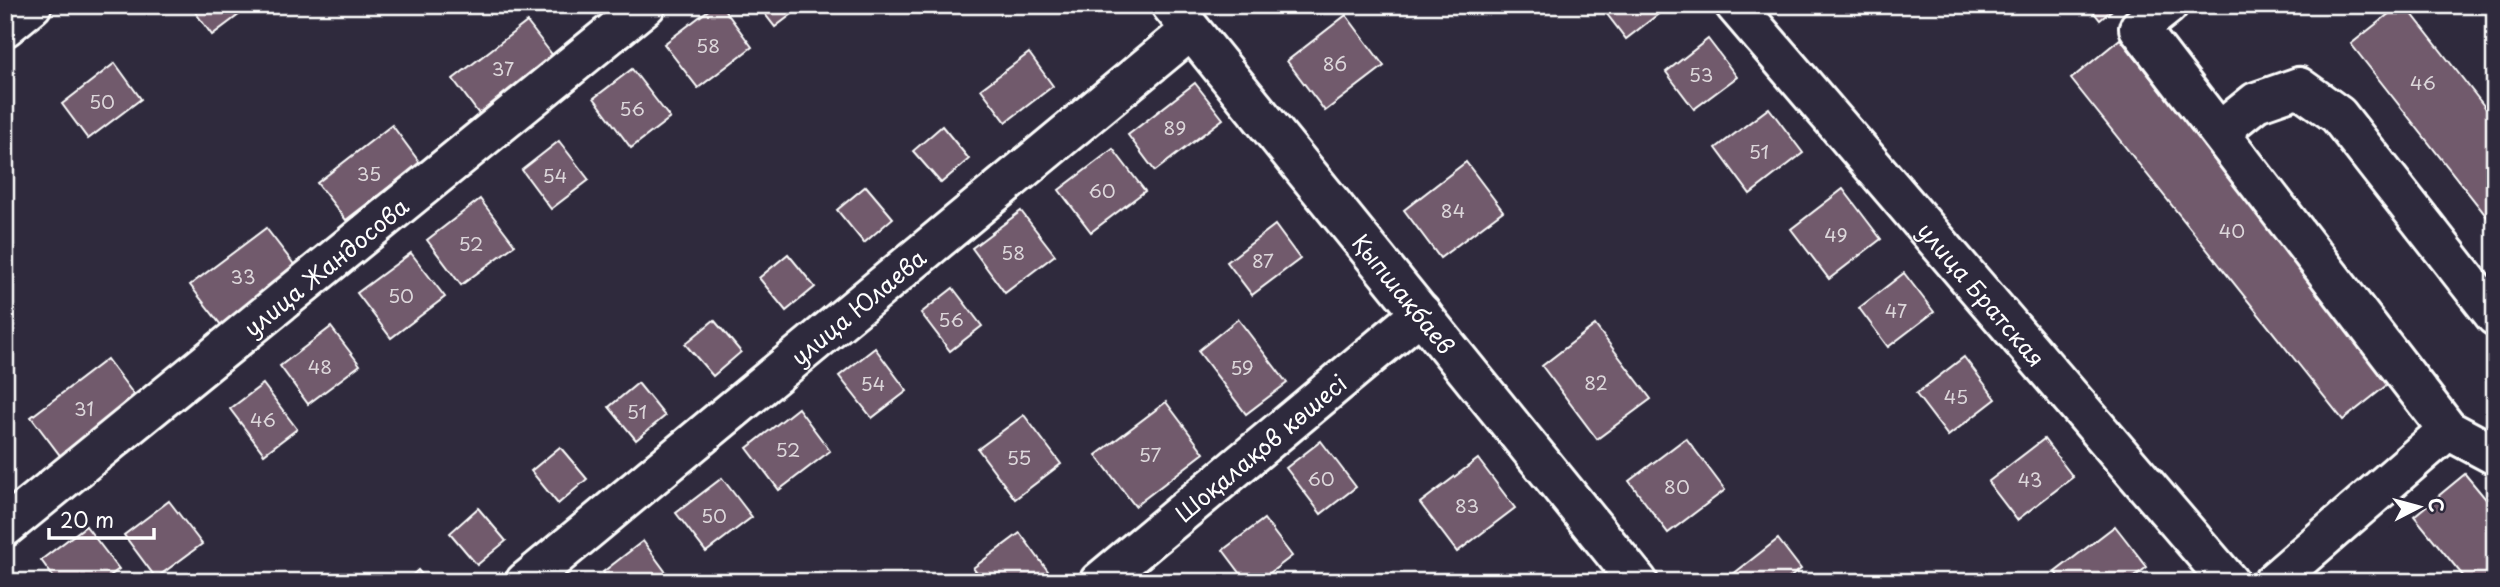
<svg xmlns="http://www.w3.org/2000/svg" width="2500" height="587" viewBox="0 0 2500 587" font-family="'Playpen Sans',sans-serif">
<rect width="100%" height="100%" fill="#2f2a3d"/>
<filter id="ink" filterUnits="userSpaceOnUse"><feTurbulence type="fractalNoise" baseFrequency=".0143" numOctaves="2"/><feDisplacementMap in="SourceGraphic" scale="14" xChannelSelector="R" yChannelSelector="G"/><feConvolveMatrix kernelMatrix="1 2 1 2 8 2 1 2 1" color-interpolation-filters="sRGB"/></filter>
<g filter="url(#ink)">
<!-- building -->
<g fill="#715a6c" stroke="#fff" stroke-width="2">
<path d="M 190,5 L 252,5 L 212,35 Z"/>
<path d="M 715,5 L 721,5 L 752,47 L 698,88 L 664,44 Z"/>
<path d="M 758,5 L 804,5 L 775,27 Z"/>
<path d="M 1608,5 L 1670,5 L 1626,39 L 1603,9 Z"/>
<path d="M 2088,5 L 2118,5 L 2100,20 Z"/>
<path d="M 2400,5 L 2405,5 L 2495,120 L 2495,227 L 2351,44 Z"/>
<path d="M 1346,15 L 1384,66 L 1325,111 L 1287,61 Z"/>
<path d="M 527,22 L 554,57 L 479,114 L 453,79 Z"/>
<path d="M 1708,39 L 1737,77 L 1694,109 L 1666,72 Z"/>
<path d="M 2120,39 L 2392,381 L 2343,420 L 2071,79 Z"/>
<path d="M 1029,53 L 1053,86 L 1006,122 L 981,89 Z"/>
<path d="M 115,63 L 141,99 L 88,139 L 62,104 Z"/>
<path d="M 632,69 L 670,118 L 631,148 L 594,98 Z"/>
<path d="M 1195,83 L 1223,119 L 1155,171 L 1128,135 Z"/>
<path d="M 1769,108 L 1803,153 L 1750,194 L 1716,148 Z"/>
<path d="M 392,125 L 420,163 L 346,220 L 317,183 Z"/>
<path d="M 942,126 L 969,159 L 941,183 L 913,151 Z"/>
<path d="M 559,141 L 589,180 L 551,209 L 522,170 Z"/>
<path d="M 1113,149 L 1145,191 L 1091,232 L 1059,190 Z"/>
<path d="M 1466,162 L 1503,211 L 1440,258 L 1404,210 Z"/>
<path d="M 866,186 L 893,218 L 864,243 L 837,210 Z"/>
<path d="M 1843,189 L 1881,239 L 1829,279 L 1791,229 Z"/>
<path d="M 480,199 L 515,245 L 461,285 L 427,240 Z"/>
<path d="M 1021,211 L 1055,255 L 1005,293 L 972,248 Z"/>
<path d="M 1275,225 L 1300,259 L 1252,295 L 1227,262 Z"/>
<path d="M 266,228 L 296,267 L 221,325 L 190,285 Z"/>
<path d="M 411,253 L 445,297 L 391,338 L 357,293 Z"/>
<path d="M 788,254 L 815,287 L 786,311 L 759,278 Z"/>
<path d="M 1904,273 L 1934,312 L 1888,347 L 1859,308 Z"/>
<path d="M 953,288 L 982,326 L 950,351 L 921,313 Z"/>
<path d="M 1238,319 L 1287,383 L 1246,414 L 1198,351 Z"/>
<path d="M 714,320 L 741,352 L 713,376 L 685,344 Z"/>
<path d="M 1595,325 L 1651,399 L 1597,439 L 1542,366 Z"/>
<path d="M 331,327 L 360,365 L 308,404 L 280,366 Z"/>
<path d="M 875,348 L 907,391 L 872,418 L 839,376 Z"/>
<path d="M 1964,357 L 1996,399 L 1948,436 L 1916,394 Z"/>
<path d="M 107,359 L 138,400 L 62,458 L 31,417 Z"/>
<path d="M 638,383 L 665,416 L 636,440 L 609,407 Z"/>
<path d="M 263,384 L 297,429 L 264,454 L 230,409 Z"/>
<path d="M 1166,402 L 1204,453 L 1135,506 L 1096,455 Z"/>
<path d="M 798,408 L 830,451 L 779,490 L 747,448 Z"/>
<path d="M 1024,415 L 1061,464 L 1015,499 L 978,449 Z"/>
<path d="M 1686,438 L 1725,490 L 1668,533 L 1629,481 Z"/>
<path d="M 2044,439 L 2073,477 L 2017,520 L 1988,482 Z"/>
<path d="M 1321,441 L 1356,487 L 1321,514 L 1286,468 Z"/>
<path d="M 560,447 L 587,479 L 558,504 L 531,471 Z"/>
<path d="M 1478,459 L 1515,508 L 1457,552 L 1420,503 Z"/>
<path d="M 2465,474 L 2495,510 L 2495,582 L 2468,582 L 2414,516 Z"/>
<path d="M 722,478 L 752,517 L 706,552 L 676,513 Z"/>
<path d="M 169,501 L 202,544 L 156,578 L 124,535 Z"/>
<path d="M 478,508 L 506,541 L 477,565 L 450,533 Z"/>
<path d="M 1264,519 L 1292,556 L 1258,582 L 1247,582 L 1223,550 Z"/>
<path d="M 86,526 L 119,569 L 102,582 L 57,582 L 41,560 Z"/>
<path d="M 2115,526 L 2147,567 L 2127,582 L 2063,582 L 2055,572 Z"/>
<path d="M 1020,533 L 1056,582 L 984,582 L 973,568 Z"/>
<path d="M 1778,539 L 1801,569 L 1784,582 L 1723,582 Z"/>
<path d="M 643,541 L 673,582 L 610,582 L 603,572 Z"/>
<path d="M 418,570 L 428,582 L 405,582 Z"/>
</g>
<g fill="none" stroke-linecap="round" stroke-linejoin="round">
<defs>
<g id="minor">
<path id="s1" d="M 1171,5 L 1638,582"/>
<path id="s2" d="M 1735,5 L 2229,582"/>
<path d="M 2168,5 L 2139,28 L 2448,430"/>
<path d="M 5,27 L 32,5"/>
<path d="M 2220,131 L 2256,102 L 2299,87 L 2338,115 L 2495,316"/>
<path id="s3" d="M 5,527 L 646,5"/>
<path id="s4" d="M 525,582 L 1190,31"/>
<path id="s5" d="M 1099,582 L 1421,313"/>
<path d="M 2273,582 L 2448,430 L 2495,455"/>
</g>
</defs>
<!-- minor casing -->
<use href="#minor" stroke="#fff" stroke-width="44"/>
<!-- minor -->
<use href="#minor" stroke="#2f2a3d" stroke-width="38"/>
</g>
</g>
<g text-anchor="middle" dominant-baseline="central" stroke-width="5" stroke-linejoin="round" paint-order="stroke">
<!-- number labels -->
<g font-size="19" fill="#dcd6da">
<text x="708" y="45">58</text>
<text x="1335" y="63">86</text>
<text x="503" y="68">37</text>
<text x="1701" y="74">53</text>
<text x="2423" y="82">46</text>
<text x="102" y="101">50</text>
<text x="632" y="108">56</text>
<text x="1175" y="127">89</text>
<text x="1759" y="151">51</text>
<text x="369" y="173">35</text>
<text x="555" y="175">54</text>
<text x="1102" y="190">60</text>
<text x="1453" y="210">84</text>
<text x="2232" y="230">40</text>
<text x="1836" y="234">49</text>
<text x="471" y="243">52</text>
<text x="1013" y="252">58</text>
<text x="1263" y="260">87</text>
<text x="243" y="276">33</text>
<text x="401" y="295">50</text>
<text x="1896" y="310">47</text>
<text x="951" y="319">56</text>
<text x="320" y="366">48</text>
<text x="1242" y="367">59</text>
<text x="1596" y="382">82</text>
<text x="873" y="383">54</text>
<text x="1956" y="396">45</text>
<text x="84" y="408">31</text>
<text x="637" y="411">51</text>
<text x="263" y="419">46</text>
<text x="788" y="449">52</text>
<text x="1150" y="454">57</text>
<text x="1019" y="457">55</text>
<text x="1321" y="478">60</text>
<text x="2030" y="479">43</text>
<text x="1677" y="486">80</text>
<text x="1467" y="505">83</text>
<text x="714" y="515">50</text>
</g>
<!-- street labels -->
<g font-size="23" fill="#fff" stroke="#2f2a3d">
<text stroke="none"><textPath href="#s3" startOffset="413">улица Жандосова</textPath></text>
<text stroke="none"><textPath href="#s1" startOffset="371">Қыпшақбаев</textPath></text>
<text stroke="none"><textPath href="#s2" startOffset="380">улица Братская</textPath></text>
<text stroke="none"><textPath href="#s4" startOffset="432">улица Юлаева</textPath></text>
<text stroke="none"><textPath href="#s5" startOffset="210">Шоқалақов көшесі</textPath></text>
</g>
</g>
<!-- margin -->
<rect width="2500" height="587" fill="none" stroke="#2f2a3d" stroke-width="28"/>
<rect x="14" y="14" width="2472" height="559" fill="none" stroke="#fff" stroke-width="2.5" filter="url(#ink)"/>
<!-- north arrow -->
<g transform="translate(2419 507) rotate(84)" stroke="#2f2a3d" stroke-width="5" paint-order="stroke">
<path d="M0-5L12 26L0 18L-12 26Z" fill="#ffffff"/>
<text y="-10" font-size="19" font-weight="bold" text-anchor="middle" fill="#ffffff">С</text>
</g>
<!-- scale -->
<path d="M49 528v10h105v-10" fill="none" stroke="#ffffff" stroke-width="3.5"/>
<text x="60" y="528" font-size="21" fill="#ffffff" stroke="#2f2a3d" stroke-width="5" paint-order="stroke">20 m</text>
</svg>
